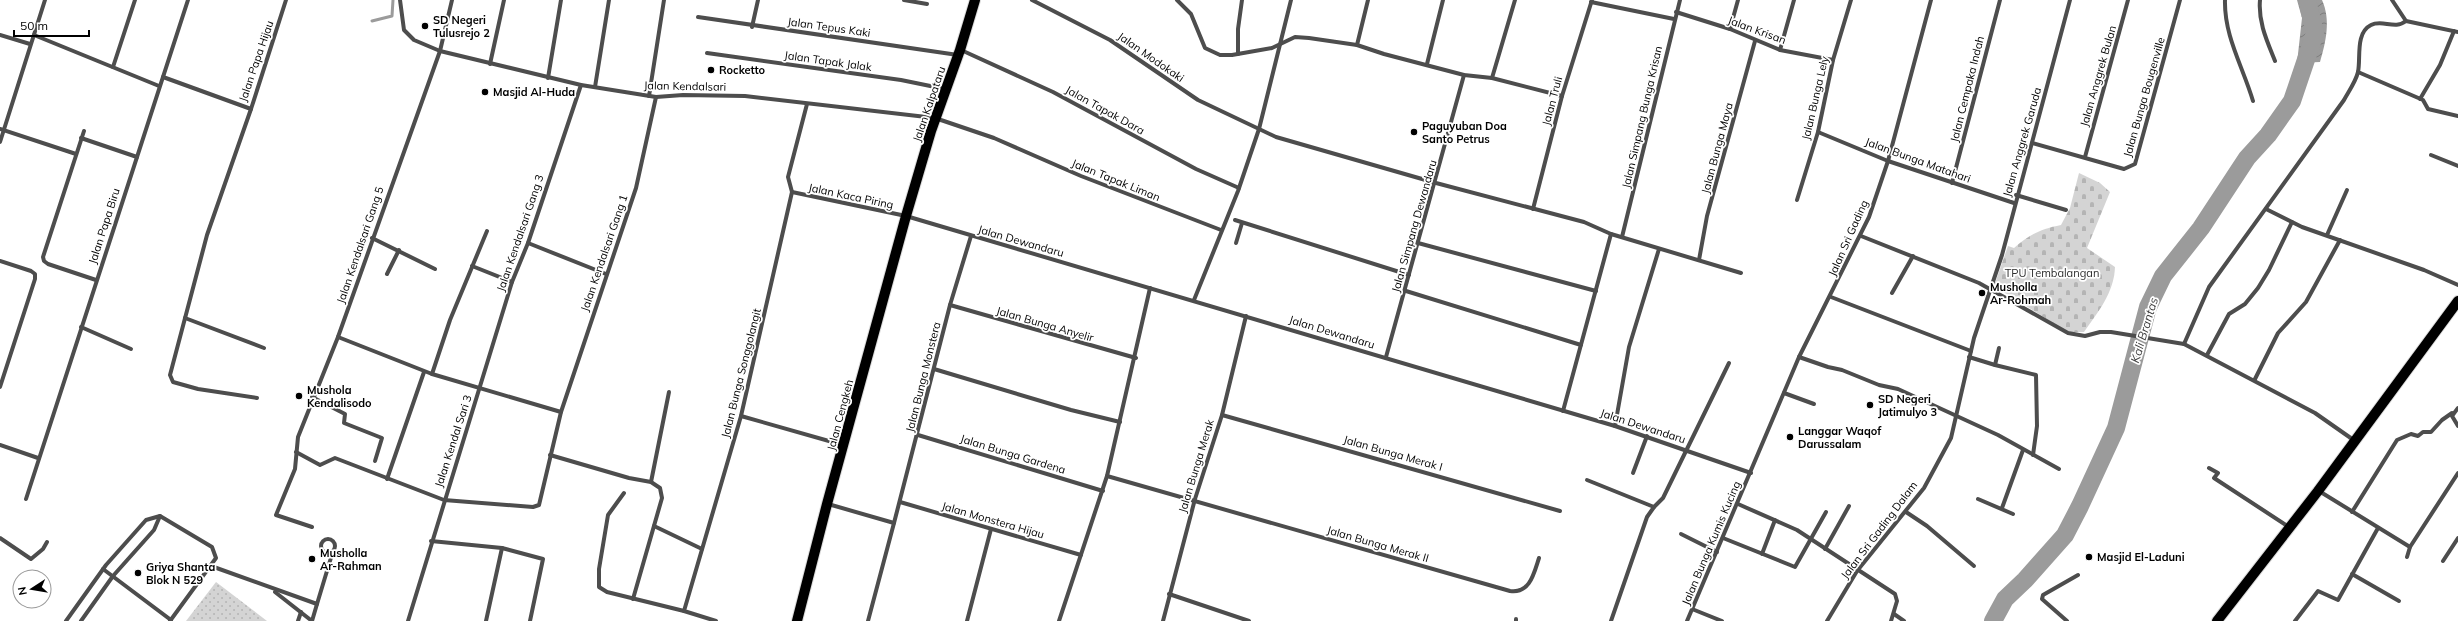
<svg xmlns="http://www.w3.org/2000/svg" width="2458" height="621" viewBox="0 0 2458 621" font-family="Mulish,sans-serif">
<defs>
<pattern id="cemetery-stones" width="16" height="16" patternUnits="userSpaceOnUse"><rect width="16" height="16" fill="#d4d4d4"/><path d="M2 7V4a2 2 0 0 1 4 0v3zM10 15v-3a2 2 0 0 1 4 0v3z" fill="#b4b4b4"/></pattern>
<pattern id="park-dots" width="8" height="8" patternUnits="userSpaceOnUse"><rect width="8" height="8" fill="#d4d4d4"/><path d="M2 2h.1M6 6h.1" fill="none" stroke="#b4b4b4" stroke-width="1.8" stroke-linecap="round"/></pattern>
<pattern id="water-waves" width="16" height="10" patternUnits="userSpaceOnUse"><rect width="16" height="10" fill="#9b9b9b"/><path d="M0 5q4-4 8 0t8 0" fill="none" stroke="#7c7c7c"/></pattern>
</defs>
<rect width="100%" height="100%" fill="#fff"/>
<!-- cemetery -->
<path fill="url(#cemetery-stones)" d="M 2079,173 L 2100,183 L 2110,192 L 2087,248 L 2115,267 C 2114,293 2098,312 2084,332 L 2071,332 L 2061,328 L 1994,286 L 2008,246 L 2014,248 C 2030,234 2041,229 2061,225 L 2070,208 Z"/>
<!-- park -->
<path fill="url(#park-dots)" d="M 216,582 L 267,621 L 186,621 Z"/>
<!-- water -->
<path fill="url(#water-waves)" d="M 2297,0 L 2322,0 C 2331,20 2326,42 2320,62 L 2297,63 L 2302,18 Z"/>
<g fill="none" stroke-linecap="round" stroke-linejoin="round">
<!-- stream -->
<path stroke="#9b9b9b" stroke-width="3" d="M 372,21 L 392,16 L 393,0"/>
<!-- river -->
<path stroke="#9b9b9b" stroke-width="18" d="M 1993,621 L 2005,599 L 2025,580 L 2065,535 L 2080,506 L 2116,428 L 2148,307 L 2163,276 L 2201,228 L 2247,158 L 2268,135 L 2292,101 L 2315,33 L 2307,0"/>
<defs>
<g id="primary">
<path d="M 797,621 L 827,504 L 906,216 L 931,131 L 960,50 L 975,0"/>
<path d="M 2217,621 L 2318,491 L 2458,301"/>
</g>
</defs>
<!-- primary casing -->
<use href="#primary" stroke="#dbdbdb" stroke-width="12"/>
<!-- minor -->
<g stroke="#4d4d4d" stroke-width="4">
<path d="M 400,0 L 404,30 L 414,40 L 440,51 L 581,85 L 656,97 L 683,95 L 745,96 L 935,118 L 994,138 L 1081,176 L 1221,230"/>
<path d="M 904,0 L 927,4"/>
<path d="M 1032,0 L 1110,40 L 1198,100 L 1276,137 L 1436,183 L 1584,222 L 1611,234 L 1741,273"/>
<path d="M 1177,0 L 1191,14 L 1205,48 L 1220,55 L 1232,55 L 1272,48 L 1295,37 L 1309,38 L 1357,45 L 1384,54 L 1464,75 L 1492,78 L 1562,96"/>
<path d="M 2225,0 C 2224,36 2243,67 2253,101"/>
<path d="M 2260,0 C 2258,22 2267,41 2275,61"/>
<path d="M 2392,0 L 2406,21 L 2458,32"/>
<path d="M 1591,2 L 1674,19"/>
<path d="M 1676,12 L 1730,29 L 1780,50 L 1833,60"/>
<path d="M 698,17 L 958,55"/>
<path d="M 752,27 L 758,0"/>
<path d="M 1730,29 L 1738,0"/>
<path d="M 0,35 L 30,44"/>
<path d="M 34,35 L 159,86"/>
<path d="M 1357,45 L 1368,0"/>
<path d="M 961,50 L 1053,92 L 1196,169 L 1239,188"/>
<path d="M 1780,50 L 1794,0"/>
<path d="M 707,53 L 901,80 L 945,89"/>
<path d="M 1238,54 L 1238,29 L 1242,0"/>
<path d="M 490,64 L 504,0"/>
<path d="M 1427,64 L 1443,0"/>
<path d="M 113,67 L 135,0"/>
<path d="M 2358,72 L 2423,100 L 2428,109 L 2458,116"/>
<path d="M 163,77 L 251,109 L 286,0"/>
<path d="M 548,78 L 561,0"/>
<path d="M 1492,78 L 1515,0"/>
<path d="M 595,87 L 609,0"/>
<path d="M 649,96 L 664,0"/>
<path d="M 2420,99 L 2440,65 L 2454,31"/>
<path d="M 251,109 L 207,235 L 170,375 L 173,382 L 198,389 L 257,398"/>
<path d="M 0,129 L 76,154"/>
<path d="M 84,131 L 43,257 L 44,261 L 48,264 L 96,280"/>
<path d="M 1818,132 L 1888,161 L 2014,203"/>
<path d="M 81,138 L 137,157"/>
<path d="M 0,142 L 45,0"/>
<path d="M 2032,143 L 2124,169 L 2135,164 L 2180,0"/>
<path d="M 2431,155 L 2458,166"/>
<path d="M 2085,157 L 2128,0"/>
<path d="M 1952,183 L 2000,0"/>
<path d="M 792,192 L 906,216 L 1615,426 L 1751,473"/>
<path d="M 2016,195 L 2066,210"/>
<path d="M 1797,200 L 1818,132 L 1833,60 L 1851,0"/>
<path d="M 1533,209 L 1562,96 L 1592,0"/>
<path d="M 2266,209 L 2302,227 L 2424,270 L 2458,285"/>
<path d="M 1235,220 L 1409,275"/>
<path d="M 2327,235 L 2347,190"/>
<path d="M 1861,236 L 1979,283 L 2068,333 L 2085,336 L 2100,332 L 2111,332 L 2184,344 L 2315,413 L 2355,441"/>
<path d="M 1622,237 L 1680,0"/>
<path d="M 372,238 L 435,269"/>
<path d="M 528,243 L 606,274"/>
<path d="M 1236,243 L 1242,223"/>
<path d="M 1418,243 L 1596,291"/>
<path d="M 1699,260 L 1707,216 L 1755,41"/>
<path d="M 0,261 L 31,271 L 35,274 L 35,279 L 0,387"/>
<path d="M 472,266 L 512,282"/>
<path d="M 387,274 L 399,250"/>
<path d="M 1406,291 L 1581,345"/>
<path d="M 1892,293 L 1913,256"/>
<path d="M 1831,297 L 1971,351"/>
<path d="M 1194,300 L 1238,191 L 1259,129 L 1291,0"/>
<path d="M 950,305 L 1136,358"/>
<path d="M 185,318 L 264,348"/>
<path d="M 81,327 L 131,349"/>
<path d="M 338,337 L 432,374 L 561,412"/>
<path d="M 2184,344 L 2209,287 L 2344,100 C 2349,91 2356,81 2358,72 C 2361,58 2355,33 2371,25 C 2382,19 2395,30 2406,21"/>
<path d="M 2207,355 L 2229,314 L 2245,304 L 2258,288 L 2269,270 L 2292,222"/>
<path d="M 1386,357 L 1464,75"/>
<path d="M 1799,357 L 1828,367 L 1842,370 L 1879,385 L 1898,389 L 1998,435 L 2059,469"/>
<path d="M 1969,357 L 1995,365 L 2036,375 L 2037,426 L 2033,455"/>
<path d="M 1995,365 L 1999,348"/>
<path d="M 934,369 L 1071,410 L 1120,422"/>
<path d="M 432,374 L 450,320 L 487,231"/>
<path d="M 2255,379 L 2278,333 L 2306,302 L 2340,240"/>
<path d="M 1784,393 L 1814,404"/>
<path d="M 312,397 L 345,414 L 344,423 L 382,438 L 375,461"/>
<path d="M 2458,408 L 2452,416 L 2458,426"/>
<path d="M 1563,411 L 1611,234"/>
<path d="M 1222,415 L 1560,511"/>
<path d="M 741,416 L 843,445"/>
<path d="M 1615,426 L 1629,347 L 1659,249"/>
<path d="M 918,435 L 1103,491"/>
<path d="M 0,445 L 38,458"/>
<path d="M 296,452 L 320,465 L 335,458 L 444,500 L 533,507 L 539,505 L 561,412 L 636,188 L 656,97"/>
<path d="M 550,455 L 629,478 L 651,482 L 660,488 L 662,498 L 633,599"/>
<path d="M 2209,468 L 2218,473 L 2214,478 L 2289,527"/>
<path d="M 1633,473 L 1647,436"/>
<path d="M 1107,476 L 1510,591 C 1530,594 1534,573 1539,558"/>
<path d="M 387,479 L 424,372"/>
<path d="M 1587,480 L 1654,507"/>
<path d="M 651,482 L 669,392"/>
<path d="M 2319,491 L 2410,547"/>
<path d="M 624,493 L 608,515 L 599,569 L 599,587 L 607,592 L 684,611"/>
<path d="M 26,499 L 188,0"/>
<path d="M 1978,499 L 2013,514"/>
<path d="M 900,502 L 1081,555"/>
<path d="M 828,504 L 894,523 L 950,305 L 971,236"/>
<path d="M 1738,504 L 1797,530 L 1895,594 L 1897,601 L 1891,621"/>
<path d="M 2002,508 L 2023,450"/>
<path d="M 1906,512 L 1927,526 L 1974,566"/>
<path d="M 2352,512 L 2397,440 L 2411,434 L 2418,436 L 2423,432 L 2431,432 L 2442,420 L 2452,413"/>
<path d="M 654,526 L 702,549"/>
<path d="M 312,527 L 276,515 L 295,469 L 298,437 L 338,337 L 440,51 L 452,0"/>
<path d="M 1681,534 L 1717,552"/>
<path d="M 0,538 L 31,559 L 43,549 L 47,542"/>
<path d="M 1723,538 L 1795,567 L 1826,512"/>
<circle cx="328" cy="546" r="7"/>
<path d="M 431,541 L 502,548 L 543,559 L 530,621"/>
<path d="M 1825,549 L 1849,506"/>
<path d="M 1762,554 L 1775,520"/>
<path d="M 2407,557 L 2410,547 L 2458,473"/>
<path d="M 2443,561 L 2458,538"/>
<path d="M 211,566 L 317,604 L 333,551"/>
<path d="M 103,569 L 171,620"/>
<path d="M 2352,574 L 2399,601"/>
<path d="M 275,592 L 312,621 L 317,604"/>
<path d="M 1169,594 L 1249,621"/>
<path d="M 1692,609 L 1722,621"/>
<path d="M 1894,614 L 1904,621"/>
<path d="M 66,621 L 106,565 L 146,520 L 160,516 L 212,547 L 216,558 L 170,621"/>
<path d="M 81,621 L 113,576 L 154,530 L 160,516"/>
<path d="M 298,621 L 301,612"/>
<path d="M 408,621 L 512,282 L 528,243 L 581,85"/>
<path d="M 486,621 L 502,548"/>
<path d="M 716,621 L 684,611 L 741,416 L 792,192 L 788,177 L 807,104"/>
<path d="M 868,621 L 894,523"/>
<path d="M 967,621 L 991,529"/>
<path d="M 1059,621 L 1107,476 L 1150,288"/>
<path d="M 1163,621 L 1195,499 L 1222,415 L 1246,316"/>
<path d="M 1516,621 L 1516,619"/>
<path d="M 1611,621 L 1647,517 L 1654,507 L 1663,498 L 1729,363"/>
<path d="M 1687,621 L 1799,357 L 1869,217 L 1888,161 L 1931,0"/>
<path d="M 1827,621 L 1857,571 L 1924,488 L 1951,438 L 1974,338 L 2002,255 L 2070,0"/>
<path d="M 2067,621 L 2042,599 L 2043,595 L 2078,575"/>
<path d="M 2295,621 L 2318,591 L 2338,600 L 2378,528"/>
</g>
<!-- primary -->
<use href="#primary" stroke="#000" stroke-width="10"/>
</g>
<!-- markers -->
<g fill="#000" stroke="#fff" stroke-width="1.5">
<circle cx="425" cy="26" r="4"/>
<circle cx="711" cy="70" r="4"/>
<circle cx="485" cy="92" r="4"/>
<circle cx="1414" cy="132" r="4"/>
<circle cx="1982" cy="293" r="4"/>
<circle cx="299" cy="396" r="4"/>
<circle cx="1870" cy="405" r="4"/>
<circle cx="1790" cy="437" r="4"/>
<circle cx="2089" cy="557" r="4"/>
<circle cx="312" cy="559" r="4"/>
<circle cx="138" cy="573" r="4"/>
</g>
<g text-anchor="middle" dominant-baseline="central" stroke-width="3.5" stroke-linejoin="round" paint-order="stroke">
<!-- poi labels -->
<g font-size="11" font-weight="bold" fill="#000" stroke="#fff" text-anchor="start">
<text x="433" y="20">SD Negeri<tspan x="433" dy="13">Tulusrejo 2</tspan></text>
<text x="719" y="70">Rocketto</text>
<text x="493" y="92">Masjid Al-Huda</text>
<text x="1422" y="126">Paguyuban Doa<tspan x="1422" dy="13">Santo Petrus</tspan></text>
<text x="1990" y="287">Musholla<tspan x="1990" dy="13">Ar-Rohmah</tspan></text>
<text x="307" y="390">Mushola<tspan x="307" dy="13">Kendalisodo</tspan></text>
<text x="1878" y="399">SD Negeri<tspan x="1878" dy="13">Jatimulyo 3</tspan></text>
<text x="1798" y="431">Langgar Waqof<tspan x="1798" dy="13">Darussalam</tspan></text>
<text x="320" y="553">Musholla<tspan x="320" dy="13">Ar-Rahman</tspan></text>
<text x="2097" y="557">Masjid El-Laduni</text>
<text x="146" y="567">Griya Shanta<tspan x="146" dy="13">Blok N 529</tspan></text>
</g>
<!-- street labels -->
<g font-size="11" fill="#000" stroke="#fff">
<text transform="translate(829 27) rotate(8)">Jalan Tepus Kaki</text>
<text transform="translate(1757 30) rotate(20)">Jalan Krisan</text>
<text transform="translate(1151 57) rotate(35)">Jalan Modokaki</text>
<text transform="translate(256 61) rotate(-71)">Jalan Papa Hijau</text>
<text transform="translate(828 61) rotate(8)">Jalan Tapak Jalak</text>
<text transform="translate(2098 76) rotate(-74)">Jalan Anggrek Bulan</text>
<text transform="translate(685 86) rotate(1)">Jalan Kendalsari</text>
<text transform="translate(1967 89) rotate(-76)">Jalan Cempaka Indah</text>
<text transform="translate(2144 97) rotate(-74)">Jalan Bunga Bougenville</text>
<text transform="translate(1815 98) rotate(-77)">Jalan Bunga Lely</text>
<text transform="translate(1552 101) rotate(-75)">Jalan Truli</text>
<text transform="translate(929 104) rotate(-71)">Jalan Kalpataru</text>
<text transform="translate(1105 110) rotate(29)">Jalan Tapak Dara</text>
<text transform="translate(1642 117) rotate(-77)">Jalan Simpang Bunga Krisan</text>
<text transform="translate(2022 142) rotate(-74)">Jalan Anggrek Garuda</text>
<text transform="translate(1717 148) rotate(-75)">Jalan Bunga Maya</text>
<text transform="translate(1918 160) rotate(20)">Jalan Bunga Matahari</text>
<text transform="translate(1116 180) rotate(22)">Jalan Tapak Liman</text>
<text transform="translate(851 196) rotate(12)">Jalan Kaca Piring</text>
<text transform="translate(104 226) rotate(-72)">Jalan Papa Biru</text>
<text transform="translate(1414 226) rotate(-74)">Jalan Simpang Dewandaru</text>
<text transform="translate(520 233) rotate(-71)">Jalan Kendalsari Gang 3</text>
<text transform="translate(1848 238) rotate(-66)">Jalan Sri Gading</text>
<text transform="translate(1021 241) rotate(16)">Jalan Dewandaru</text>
<text transform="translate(360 245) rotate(-71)">Jalan Kendalsari Gang 5</text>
<text transform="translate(604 253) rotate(-71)">Jalan Kendalsari Gang 1</text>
<text transform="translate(1045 324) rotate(16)">Jalan Bunga Anyelir</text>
<text transform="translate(1332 332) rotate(17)">Jalan Dewandaru</text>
<text transform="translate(741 373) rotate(-76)">Jalan Bunga Songgolangit</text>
<text transform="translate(923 377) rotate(-76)">Jalan Bunga Monstera</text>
<text transform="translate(840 415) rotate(-75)">Jalan Cengkeh</text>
<text transform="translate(1643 426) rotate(18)">Jalan Dewandaru</text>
<text transform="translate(453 441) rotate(-72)">Jalan Kendal Sari 3</text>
<text transform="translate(1393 453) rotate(16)">Jalan Bunga Merak I</text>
<text transform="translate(1013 454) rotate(17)">Jalan Bunga Gardena</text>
<text transform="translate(1196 466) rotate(-73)">Jalan Bunga Merak</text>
<text transform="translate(993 520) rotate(16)">Jalan Monstera Hijau</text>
<text transform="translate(1879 530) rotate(-53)">Jalan Sri Gading Dalam</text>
<text transform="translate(1711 543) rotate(-67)">Jalan Bunga Kumis Kucing</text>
<text transform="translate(1378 544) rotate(16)">Jalan Bunga Merak II</text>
</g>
<!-- park labels -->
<g font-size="11" fill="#2b2b2b" stroke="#fff">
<text x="2052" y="273">TPU Tembalangan</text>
</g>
<!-- water labels -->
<g font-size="12" font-style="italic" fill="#3c3c3c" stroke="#fff">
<text transform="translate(2144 330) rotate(-73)">Kali Brantas</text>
</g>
</g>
<!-- north arrow -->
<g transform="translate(32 589) rotate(258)"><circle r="19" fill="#ffffff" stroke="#999999"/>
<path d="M0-3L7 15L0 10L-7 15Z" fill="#000000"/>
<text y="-6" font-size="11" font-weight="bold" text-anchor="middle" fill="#000000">N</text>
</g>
<!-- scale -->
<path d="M14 30v6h75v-6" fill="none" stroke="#000000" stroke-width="2"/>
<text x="20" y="30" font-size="12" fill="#000000" stroke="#ffffff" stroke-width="3" paint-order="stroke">50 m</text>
</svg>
